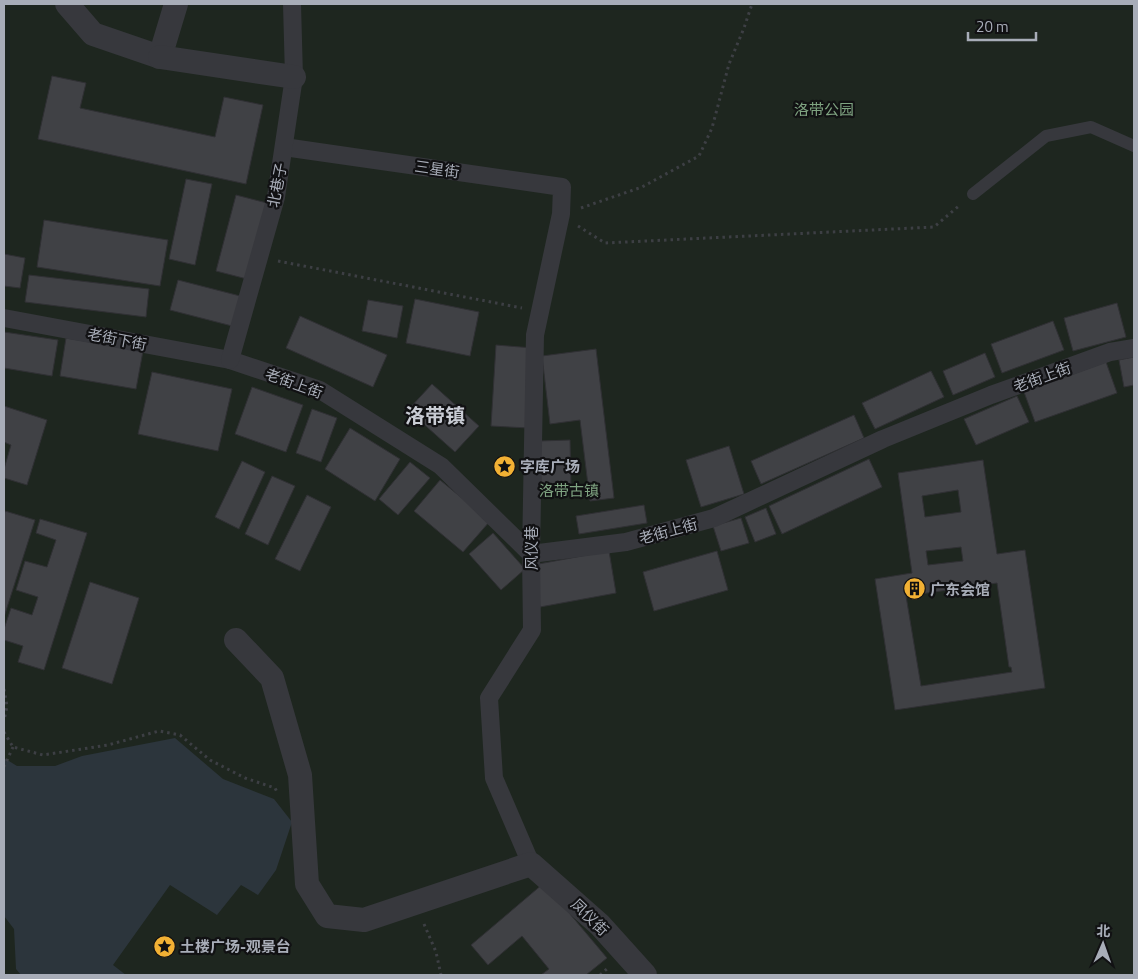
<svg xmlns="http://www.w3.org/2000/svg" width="1138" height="979" viewBox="0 0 1138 979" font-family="'Titillium Web','Noto Sans SC',sans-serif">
<rect width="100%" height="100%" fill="#161618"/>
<!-- green -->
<rect fill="#1e261f" x="4" y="4" width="1130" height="971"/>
<!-- water -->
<path fill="#2c353c" d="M 175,738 L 223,779 L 274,799 L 292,822 L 276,870 L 258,895 L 241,885 L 217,915 L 170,885 L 113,965 L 126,975 L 21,975 L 16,969 L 14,929 L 4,916 L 4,758 L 17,766 L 55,766 L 82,756 Z"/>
<!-- building -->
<g fill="#404145" stroke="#303034" fill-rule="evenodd">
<path d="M 52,76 L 86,83 L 80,108 L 215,137 L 224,97 L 263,105 L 246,184 L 38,139 Z"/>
<path d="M 186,179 L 212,184 L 195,265 L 169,259 Z"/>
<path d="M 236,195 L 267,203 L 247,279 L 216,271 Z"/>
<path d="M 44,220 L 168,240 L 160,286 L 37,267 Z"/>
<path d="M 4,254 L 25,258 L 20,288 L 4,286 Z"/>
<path d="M 29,275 L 149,289 L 146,317 L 25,302 Z"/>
<path d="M 178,280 L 244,297 L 236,327 L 170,310 Z"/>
<path d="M 415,299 L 479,312 L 470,356 L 406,343 Z"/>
<path d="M 368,300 L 403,306 L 397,338 L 362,331 Z"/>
<path d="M 1117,303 L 1126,337 L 1073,351 L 1064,318 Z"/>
<path d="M 300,316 L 387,355 L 373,387 L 286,348 Z"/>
<path d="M 1053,321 L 1064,350 L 1002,373 L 991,344 Z"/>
<path d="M 4,332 L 58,340 L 52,376 L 4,368 Z"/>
<path d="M 66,338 L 143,351 L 136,389 L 60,376 Z"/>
<path d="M 496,345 L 533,348 L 528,428 L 491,426 Z"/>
<path d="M 596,349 L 614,498 L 590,501 L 580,420 L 550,424 L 542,356 Z"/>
<path d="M 985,353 L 995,377 L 953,395 L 943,371 Z"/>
<path d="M 1134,357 L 1134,385 L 1124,387 L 1119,360 Z"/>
<path d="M 1106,362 L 1117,393 L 1035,422 L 1024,392 Z"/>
<path d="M 931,371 L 944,397 L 875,429 L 862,403 Z"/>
<path d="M 152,372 L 232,389 L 218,451 L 138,434 Z"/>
<path d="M 432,384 L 479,426 L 455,452 L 408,410 Z"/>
<path d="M 252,387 L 303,405 L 286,452 L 235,434 Z"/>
<path d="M 1017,396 L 1029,422 L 976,445 L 964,419 Z"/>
<path d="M 4,406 L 47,420 L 27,485 L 4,478 L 4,469 L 11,445 L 4,442 Z"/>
<path d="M 312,409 L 337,418 L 321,462 L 296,453 Z"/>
<path d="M 854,415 L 864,438 L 761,484 L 751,461 Z"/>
<path d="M 350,428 L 400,459 L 375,501 L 325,469 Z"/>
<path d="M 570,440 L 571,487 L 541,488 L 540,441 Z"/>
<path d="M 729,446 L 744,494 L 701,507 L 686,460 Z"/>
<path d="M 869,459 L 882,487 L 782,534 L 769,506 Z"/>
<path d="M 983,460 L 997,554 L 1025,550 L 1045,688 L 895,710 L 875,579 L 912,573 L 898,473 ZM 958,490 L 961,512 L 925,517 L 922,496 ZM 961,547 L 963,561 L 928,565 L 926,551 ZM 997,583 L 1009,667 L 1011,667 L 1012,672 L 921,686 L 906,596 Z"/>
<path d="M 242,461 L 265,472 L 239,529 L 215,517 Z"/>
<path d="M 410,462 L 430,478 L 398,515 L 379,499 Z"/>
<path d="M 272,476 L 295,486 L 268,545 L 245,534 Z"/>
<path d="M 440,480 L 490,521 L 463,552 L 414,511 Z"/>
<path d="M 307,495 L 331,507 L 300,571 L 275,559 Z"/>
<path d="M 644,505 L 647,523 L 579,534 L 576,516 Z"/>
<path d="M 766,508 L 776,534 L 755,542 L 745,517 Z"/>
<path d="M 5,511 L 35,520 L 4,617 L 4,516 Z"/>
<path d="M 741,518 L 749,543 L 721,551 L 713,526 Z"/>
<path d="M 40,519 L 87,533 L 44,670 L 18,662 L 23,646 L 4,640 L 4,629 L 11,608 L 32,615 L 38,597 L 16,590 L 25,561 L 47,567 L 56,540 L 36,533 Z"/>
<path d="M 493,533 L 525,569 L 501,590 L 469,554 Z"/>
<path d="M 609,551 L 616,593 L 540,607 L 533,565 Z"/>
<path d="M 717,551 L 728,590 L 654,611 L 643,572 Z"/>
<path d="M 90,582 L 139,598 L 112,684 L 62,668 Z"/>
<path d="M 544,883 L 607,958 L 586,975 L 541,975 L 549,969 L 522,936 L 488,965 L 471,945 Z"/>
</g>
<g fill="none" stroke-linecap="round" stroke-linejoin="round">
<!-- path -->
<g stroke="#3d3f44" stroke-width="3" stroke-dasharray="2.5 4" stroke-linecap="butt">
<path d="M 581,208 L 642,187 L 699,156 L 712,128 L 729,64 L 744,28 L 752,4"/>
<path d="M 578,226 L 605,243 L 934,227 L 960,205"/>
<path d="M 278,261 L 522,308"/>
<path d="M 4,689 L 7,706 L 4,721"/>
<path d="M 4,732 L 13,747 L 43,755 L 108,745 L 159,731 L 180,735 L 210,760 L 245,778 L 275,788 L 277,792"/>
<path d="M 4,767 L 13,747"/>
<path d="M 424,924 L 436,952 L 441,975"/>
<path d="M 600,975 L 609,967"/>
</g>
<!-- service -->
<path stroke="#37383d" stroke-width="12" d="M 973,194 L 1046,136 L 1091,127 L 1134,146"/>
<!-- pedestrian -->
<g stroke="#37383d" stroke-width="18">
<path d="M 284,147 L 562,187 L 561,214 L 535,335 L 531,554 L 532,630 L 489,698 L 494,778 L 531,864"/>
<path d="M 4,318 L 230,360 L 320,390 L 441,466 L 531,554 L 626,542 L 714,518 L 883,439 L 991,395 L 1110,352 L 1134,348"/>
<path d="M 230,360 L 276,197 L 294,77 L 292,4"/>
</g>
<!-- minor -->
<g stroke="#37383d" stroke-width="24">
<path d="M 67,4 L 93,34 L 160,57 L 176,4"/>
<path d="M 160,57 L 294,77"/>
<path d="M 236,640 L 272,678 L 300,775 L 307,884 L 327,916 L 364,920 L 531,864 L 600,925 L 645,975"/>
</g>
</g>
<!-- icons -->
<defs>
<symbol id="sight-disc" viewBox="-11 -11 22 22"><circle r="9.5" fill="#f2b134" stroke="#111113"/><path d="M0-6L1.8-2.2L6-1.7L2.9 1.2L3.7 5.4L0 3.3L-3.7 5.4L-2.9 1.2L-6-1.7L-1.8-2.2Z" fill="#111"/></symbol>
<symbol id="building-disc" viewBox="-11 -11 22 22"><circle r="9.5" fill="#f2b134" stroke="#111113"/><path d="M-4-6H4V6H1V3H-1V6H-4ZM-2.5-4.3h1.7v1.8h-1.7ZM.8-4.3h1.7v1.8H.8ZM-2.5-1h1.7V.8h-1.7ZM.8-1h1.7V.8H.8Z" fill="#111"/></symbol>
</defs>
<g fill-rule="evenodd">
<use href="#sight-disc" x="492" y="454" width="25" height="25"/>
<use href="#building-disc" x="902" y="576" width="25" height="25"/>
<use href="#sight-disc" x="152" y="934" width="25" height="25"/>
</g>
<g text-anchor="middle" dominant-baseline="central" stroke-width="4.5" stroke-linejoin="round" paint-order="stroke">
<!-- park labels -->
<g font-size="15" fill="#7fa381" stroke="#111113">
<text x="824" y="109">洛带公园</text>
<text x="569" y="490">洛带古镇</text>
</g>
<!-- street labels -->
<g font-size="15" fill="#a8adb8" stroke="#111113">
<text transform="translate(437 169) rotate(8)">三星街</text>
<text transform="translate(277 185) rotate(-79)">北巷子</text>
<text transform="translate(117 339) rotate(11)">老街下街</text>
<text transform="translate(1042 377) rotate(-20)">老街上街</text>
<text transform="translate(294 383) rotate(20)">老街上街</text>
<text transform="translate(668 531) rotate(-15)">老街上街</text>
<text transform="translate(531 548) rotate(-90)">风仪巷</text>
<text transform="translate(590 917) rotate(44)">凤仪街</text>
</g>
<!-- poi labels -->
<g font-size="15" font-weight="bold" fill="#a8adb8" stroke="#111113" text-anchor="start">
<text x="520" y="466">字库广场</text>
<text x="930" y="589">广东会馆</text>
<text x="180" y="946">土楼广场-观景台</text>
</g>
<!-- district labels -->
<g font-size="20" font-weight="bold" fill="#c9ccd4" stroke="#111113">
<text x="435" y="415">洛带镇</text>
</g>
</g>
<!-- border -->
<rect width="1138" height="979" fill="none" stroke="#a8adb8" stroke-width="10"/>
<!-- north arrow -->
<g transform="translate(1103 944) rotate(2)" stroke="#111113" stroke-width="4" paint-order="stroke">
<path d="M0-4L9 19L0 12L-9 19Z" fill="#a8adb8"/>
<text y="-8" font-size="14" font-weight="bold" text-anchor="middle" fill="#a8adb8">北</text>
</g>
<!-- scale -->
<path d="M968 32v8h68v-8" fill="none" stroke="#a8adb8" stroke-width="2.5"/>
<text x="976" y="32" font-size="15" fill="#a8adb8" stroke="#111113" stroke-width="4" paint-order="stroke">20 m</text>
</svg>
